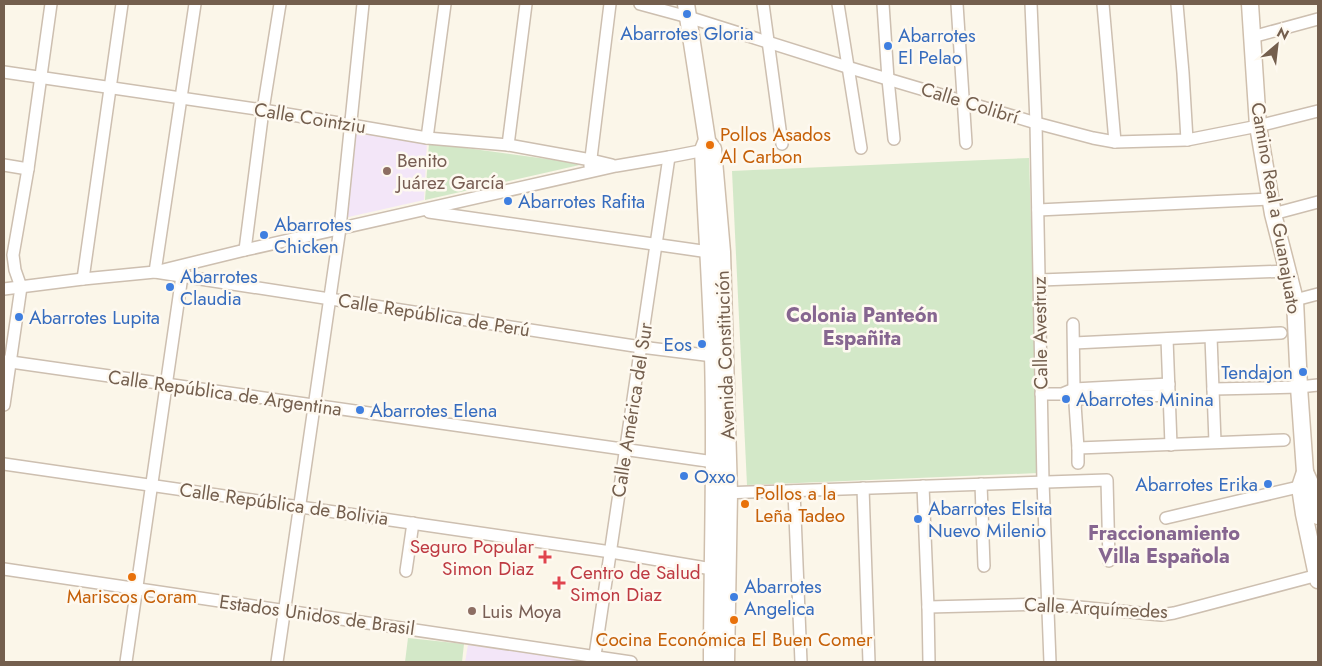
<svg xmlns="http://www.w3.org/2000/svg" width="1322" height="666" viewBox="0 0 1322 666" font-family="Jost,sans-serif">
<rect width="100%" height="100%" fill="#fbf6e9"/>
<!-- education -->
<g fill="#f3e6f8">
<path d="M 354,128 L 427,142 L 424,200 L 344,218 Z"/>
<path d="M 468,645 L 590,662 L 465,662 Z"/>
</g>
<!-- green -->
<g fill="#d3e8c8">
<path d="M 429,143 L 584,164 L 425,200 Z"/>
<path d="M 1029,158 L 1039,473 L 747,485 L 732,171 Z"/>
<path d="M 408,638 L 464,644 L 462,662 L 405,662 Z"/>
</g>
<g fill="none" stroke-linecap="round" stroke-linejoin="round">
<defs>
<g id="street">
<path d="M 195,4 L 155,272 L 641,347 L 713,356"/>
<path d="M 640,4 L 688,17 L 847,67 L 1036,123 L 1093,138 L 1115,142 L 1187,140 L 1258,126 L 1318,111"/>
<path d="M 763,4 L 782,144"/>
<path d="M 838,4 L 861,148"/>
<path d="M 883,4 L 888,79 L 894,139"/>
<path d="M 957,4 L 966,143"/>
<path d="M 1031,4 L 1036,123 L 1043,482 L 1050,662"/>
<path d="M 1103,4 L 1115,142"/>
<path d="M 1177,4 L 1183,73 L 1187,140"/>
<path d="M 1252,37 L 1318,19"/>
<path d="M 4,72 L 263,110 L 427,138 L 508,145 L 591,160 L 612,165"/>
<path d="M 427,138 L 445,4"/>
<path d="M 508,145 L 526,4"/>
<path d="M 4,165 L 28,169"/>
<path d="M 590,166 L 610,4"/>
<path d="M 1038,210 L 1270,199"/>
<path d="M 429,212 L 709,252"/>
<path d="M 1273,214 L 1318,202"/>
<path d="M 245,250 L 263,110 L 280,4"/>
<path d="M 83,279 L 122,4"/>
<path d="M 1040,280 L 1288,271"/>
<path d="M 4,289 L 83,279 L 155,272 L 245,250 L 616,166 L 669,157 L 710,149"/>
<path d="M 1295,300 L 1318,294"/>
<path d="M 1073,324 L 1074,389 L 1078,448 L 1078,463"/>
<path d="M 1211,337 L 1215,442"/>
<path d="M 1167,339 L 1171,445"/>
<path d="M 1074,343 L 1281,333"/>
<path d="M 4,361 L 714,462"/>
<path d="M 1213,389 L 1299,387 L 1318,385"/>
<path d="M 1041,394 L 1062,394 L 1074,389 L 1169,384"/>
<path d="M 1069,396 L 1075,399 L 1169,395"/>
<path d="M 4,405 L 21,287 L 15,270 L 13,255 L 28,169 L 51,4"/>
<path d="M 1078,448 L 1284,440"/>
<path d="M 4,464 L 611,552 L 712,569"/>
<path d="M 981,484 L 984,566"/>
<path d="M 923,486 L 928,607 L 929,662"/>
<path d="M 863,488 L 869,662"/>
<path d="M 794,491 L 801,662"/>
<path d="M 723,493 L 1107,480 L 1109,561"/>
<path d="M 1166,518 L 1307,485"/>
<path d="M 4,569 L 631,662"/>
<path d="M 406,571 L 413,523"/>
<path d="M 928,607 L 1048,604 L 1161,615 L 1174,613 L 1318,575"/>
<path d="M 126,662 L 183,269"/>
<path d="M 277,662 L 340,228 L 363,4"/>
<path d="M 594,662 L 669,157"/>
</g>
<g id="secondary">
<path d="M 686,4 L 707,140 L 703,150 C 706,219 711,287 713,355 C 716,457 712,560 712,662"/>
<path d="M 1250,4 L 1258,126 L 1273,214 L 1295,300 L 1299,387 L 1305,472 L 1300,487 L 1304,514 L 1318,580"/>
<path d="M 709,144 L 713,149 L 722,252 L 729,493 L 726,662"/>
<path d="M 1305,472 L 1311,485 L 1318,516"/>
</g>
</defs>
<!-- street casing -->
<use href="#street" stroke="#cdbfb0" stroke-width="14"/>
<!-- secondary casing -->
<use href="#secondary" stroke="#cfbfad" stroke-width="19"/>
<!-- street -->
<use href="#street" stroke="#fff" stroke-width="11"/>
<!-- secondary -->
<use href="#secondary" stroke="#fff" stroke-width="16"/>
</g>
<!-- markers -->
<g fill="#3f7fe0" stroke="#fef9f0" stroke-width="2">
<circle cx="687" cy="14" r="5"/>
<circle cx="888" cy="46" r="5"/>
<circle cx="508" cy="201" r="5"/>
<circle cx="264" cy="235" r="5"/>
<circle cx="170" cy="287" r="5"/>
<circle cx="19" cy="317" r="5"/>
<circle cx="702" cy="344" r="5"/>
<circle cx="1303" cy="372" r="5"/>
<circle cx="1066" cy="399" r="5"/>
<circle cx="360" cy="410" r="5"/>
<circle cx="684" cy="476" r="5"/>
<circle cx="1268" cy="484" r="5"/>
<circle cx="918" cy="519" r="5"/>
<circle cx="734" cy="597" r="5"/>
</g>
<g fill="#e8710a" stroke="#fef9f0" stroke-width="2">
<circle cx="710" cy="145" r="5"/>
<circle cx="745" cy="504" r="5"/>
<circle cx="132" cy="577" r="5"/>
<circle cx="734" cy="620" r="5"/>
</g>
<g fill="#8d6e63" stroke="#fef9f0" stroke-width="2">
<circle cx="387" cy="171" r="5"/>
<circle cx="472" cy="611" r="5"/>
</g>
<g fill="#e0444e" stroke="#fef9f0" stroke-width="2">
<path d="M542.5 549.5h5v5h5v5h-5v5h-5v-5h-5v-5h5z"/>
<path d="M556.5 575.5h5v5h5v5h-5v5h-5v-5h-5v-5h5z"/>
</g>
<g text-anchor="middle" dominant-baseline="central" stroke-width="5" stroke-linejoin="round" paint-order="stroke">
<!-- shop labels -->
<g font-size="19" fill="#366cbe" stroke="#fef9f0" text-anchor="start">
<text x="687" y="33" text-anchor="middle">Abarrotes Gloria</text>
<text x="898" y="35">Abarrotes<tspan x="898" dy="22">El Pelao</tspan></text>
<text x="518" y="201">Abarrotes Rafita</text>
<text x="274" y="224">Abarrotes<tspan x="274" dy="22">Chicken</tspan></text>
<text x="180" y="276">Abarrotes<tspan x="180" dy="22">Claudia</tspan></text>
<text x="29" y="317">Abarrotes Lupita</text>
<text x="692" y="344" text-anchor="end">Eos</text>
<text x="1293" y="372" text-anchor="end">Tendajon</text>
<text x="1076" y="399">Abarrotes Minina</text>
<text x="370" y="410">Abarrotes Elena</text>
<text x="694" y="476">Oxxo</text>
<text x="1258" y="484" text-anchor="end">Abarrotes Erika</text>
<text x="928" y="508">Abarrotes Elsita<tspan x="928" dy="22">Nuevo Milenio</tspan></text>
<text x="744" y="586">Abarrotes<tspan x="744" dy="22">Angelica</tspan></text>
</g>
<!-- street labels -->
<g font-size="19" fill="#745f4e" stroke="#fef9f0">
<text transform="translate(970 103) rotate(17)">Calle Colibrí</text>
<text transform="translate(310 118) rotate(9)">Calle Cointziu</text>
<text transform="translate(1276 208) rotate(80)">Camino Real a Guanajuato</text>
<text transform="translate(434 315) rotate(9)">Calle República de Perú</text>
<text transform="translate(1040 333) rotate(-91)">Calle Avestruz</text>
<text transform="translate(725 355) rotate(-92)">Avenida Constitución</text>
<text transform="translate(225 393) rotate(8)">Calle República de Argentina</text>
<text transform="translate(632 410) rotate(-81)">Calle América del Sur</text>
<text transform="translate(284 504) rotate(8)">Calle República de Bolivia</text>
<text transform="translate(1096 608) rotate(3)">Calle Arquímedes</text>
<text transform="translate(317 615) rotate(8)">Estados Unidos de Brasil</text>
</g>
<!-- food labels -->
<g font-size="19" fill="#c56008" stroke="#fef9f0" text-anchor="start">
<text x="720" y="134">Pollos Asados<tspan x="720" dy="22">Al Carbon</tspan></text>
<text x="755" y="493">Pollos a la<tspan x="755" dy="22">Leña Tadeo</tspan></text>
<text x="132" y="596" text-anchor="middle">Mariscos Coram</text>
<text x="734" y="639" text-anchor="middle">Cocina Económica El Buen Comer</text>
</g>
<!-- education labels -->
<g font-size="19" fill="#785e54" stroke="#fef9f0" text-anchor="start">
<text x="397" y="160">Benito<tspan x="397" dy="22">Juárez García</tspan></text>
<text x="482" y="611">Luis Moya</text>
</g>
<!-- health labels -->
<g font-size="19" fill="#be3a42" stroke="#fef9f0" text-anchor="end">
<text x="534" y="546">Seguro Popular<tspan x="534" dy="22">Simon Diaz</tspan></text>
<text x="570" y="572" text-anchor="start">Centro de Salud<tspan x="570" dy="22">Simon Diaz</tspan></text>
</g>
<!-- neighbourhood labels -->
<g font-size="20" font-weight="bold" fill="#866690" stroke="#fef9f0">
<text x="862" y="315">Colonia Panteón<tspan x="862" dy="23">Españita</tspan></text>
<text x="1164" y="533">Fraccionamiento<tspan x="1164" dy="23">Villa Española</tspan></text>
</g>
</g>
<!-- border -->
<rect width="1322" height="666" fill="none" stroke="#745f4e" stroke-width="10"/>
<!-- north arrow -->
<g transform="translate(1277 45) rotate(28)" stroke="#fef9f0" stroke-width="4" paint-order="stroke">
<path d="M0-4L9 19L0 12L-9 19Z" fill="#745f4e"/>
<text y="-8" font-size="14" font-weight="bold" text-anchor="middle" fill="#745f4e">N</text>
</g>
</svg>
